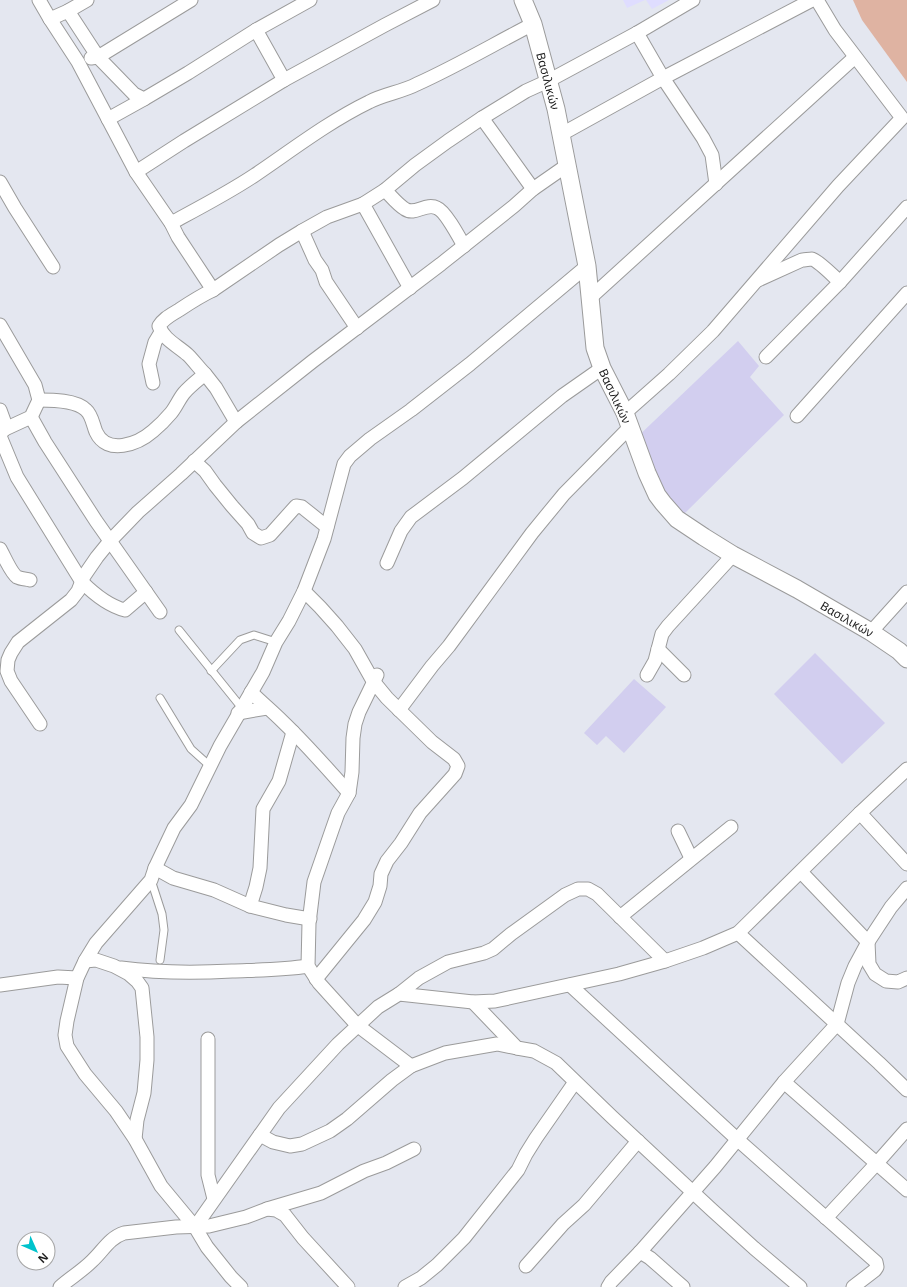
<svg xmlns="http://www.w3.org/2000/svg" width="907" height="1287" viewBox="0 0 907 1287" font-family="'Noto Sans',sans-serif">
<rect width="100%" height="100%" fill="#e4e7f0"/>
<!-- education -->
<g fill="#dfddff">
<path d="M 623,0 L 645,0 L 627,8 Z"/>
<path d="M 646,0 L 669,0 L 652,9 Z"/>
</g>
<!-- farmland -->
<g fill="#d2ceef">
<path d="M 738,341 L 759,366 L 750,377 L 784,415 L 683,515 L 662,488 L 632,442 Z"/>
<path d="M 815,653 L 885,723 L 842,764 L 774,694 Z"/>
<path d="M 634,679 L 666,707 L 624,753 L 606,736 L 597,745 L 584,733 Z"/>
</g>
<!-- water -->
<path fill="#dfb3a2" d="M 853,0 L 907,0 L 907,82 L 862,20 Z"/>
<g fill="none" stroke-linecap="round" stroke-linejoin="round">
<defs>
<g id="service">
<path d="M 179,630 L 241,707"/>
<path d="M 211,671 L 240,640 L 254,635 L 276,642"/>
<path d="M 160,698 L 191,749 L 210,766"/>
<path d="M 151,880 L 162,914 L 164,930 L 160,960"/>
</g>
<g id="minor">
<path d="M 39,0 L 50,19 L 78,62 L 136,172 L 171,223 L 178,237 L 213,290 C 200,296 191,302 179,310 C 171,315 164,318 159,326 C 164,340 177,345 188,355 C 194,361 199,368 205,374 C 198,380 190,386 184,393 C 179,399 176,407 171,413 C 166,419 159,426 153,431 C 138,444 107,456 96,432 C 93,425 92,415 86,410 C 76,400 52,400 39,400"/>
<path d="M 68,11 L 98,57 L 134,94 L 144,99 L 188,73 L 256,30 L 310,0"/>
<path d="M 50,19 L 68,11 L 87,0"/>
<path d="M 256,30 L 284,80"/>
<path d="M 637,33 L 663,78 L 703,138 L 712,155 L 716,184"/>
<path d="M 91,58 L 98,57 L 191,0"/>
<path d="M 482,118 L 533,189"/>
<path d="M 108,119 L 144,99"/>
<path d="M 560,135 L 663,78 L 812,0"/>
<path d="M 136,172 L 184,141 L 284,80 L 385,25 L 433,0"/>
<path d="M 0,182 L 15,208 L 53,267"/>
<path d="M 385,190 C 391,196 397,204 405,209 C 415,216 426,202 437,208 C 445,211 459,237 464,246"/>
<path d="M 363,204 L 410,288"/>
<path d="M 171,223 C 199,208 228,193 255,175 C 292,150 328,122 369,102 C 384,94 402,92 417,84 C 457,66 494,44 533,24"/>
<path d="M 302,231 L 315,260 L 322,270 L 326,282 L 357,328"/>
<path d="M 758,280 L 802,260 C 805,260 809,259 812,259 C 820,262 833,276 840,282"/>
<path d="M 213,290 L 279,245 L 302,231 L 327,217 L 363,204 L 385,190 L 415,165 L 448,141 L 482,118 L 526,91 L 548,81 L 637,33 L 693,0"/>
<path d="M 590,298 L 855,57"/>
<path d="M 0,325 L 35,385 L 39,400 L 31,417 L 5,429 L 0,434"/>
<path d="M 766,357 L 840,282 L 907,207"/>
<path d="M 205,374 L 216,388 L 236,422"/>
<path d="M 153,383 L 149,364 L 155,342 L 161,332"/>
<path d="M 0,410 L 4,421 L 5,429"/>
<path d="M 625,413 L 669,374 L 713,331 L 838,186 L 902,118 L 835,30 L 817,0"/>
<path d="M 797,416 L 907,293"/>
<path d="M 31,417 L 45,442 L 96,521 L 160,612"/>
<path d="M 0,436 L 17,477 L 82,582 C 94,594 109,606 125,610 L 146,592"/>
<path d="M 194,461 L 205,471 L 215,485 L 232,506 L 248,524 L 253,533 L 261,538 L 270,535 L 296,506 L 302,507 L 327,527"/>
<path d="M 0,549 C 4,556 11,573 17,577 C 21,579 26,579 30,580"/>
<path d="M 387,563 L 401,531 L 411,517 L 463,478 L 562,396 L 602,368"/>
<path d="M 304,591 L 320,607 L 337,626 L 355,649 L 373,681 L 387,698 L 432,742 L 454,759 L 458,766 L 455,774 L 420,813 L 401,843 L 387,861 L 381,874 L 380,886 L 375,902 L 364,920 L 316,979"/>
<path d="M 871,632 L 907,592"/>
<path d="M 658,649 L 684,675"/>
<path d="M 377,675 L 359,712 L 355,724 L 353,738 L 352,772 L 349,793 L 338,813 L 332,830 L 314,882 L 309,923 L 308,966 L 319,983 L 357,1025 L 411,1066"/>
<path d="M 647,675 L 655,661 L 662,634 L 668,626 L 733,555"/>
<path d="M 251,692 C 261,702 272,711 282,721 C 306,744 328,769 349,793"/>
<path d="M 399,710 L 432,666 L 449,646 L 532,533 L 564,494 L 630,427"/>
<path d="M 238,713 L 267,708"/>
<path d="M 40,724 L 11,681 L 7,671 L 8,660 L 11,653 L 18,642 L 71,600 L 78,591 L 84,576 L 97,557 L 110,541 L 138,512 L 181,474 L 236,422 L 313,361 L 441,264 L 514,206 L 533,189 L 566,166"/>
<path d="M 860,813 L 907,864"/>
<path d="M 678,831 L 691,858"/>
<path d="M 155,868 L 173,878 L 214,890 L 250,906 L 286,915 L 310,919"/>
<path d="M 801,872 L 868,942 L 869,964 L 875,974 L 886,981 L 898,982 L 907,978"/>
<path d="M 250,906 L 256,887 L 260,868 L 263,809 L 279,781 L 293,732"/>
<path d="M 620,917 L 731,827"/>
<path d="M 738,933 L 879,1063 L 907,1090"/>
<path d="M 85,961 L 96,960 L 114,966 L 129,974 L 137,981 L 142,988 L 147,1037 L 147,1060 L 144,1093 L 137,1120 L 135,1139"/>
<path d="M 121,968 C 158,973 194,973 232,971 C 257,970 283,970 308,966"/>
<path d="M 0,985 L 58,977 L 77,978"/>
<path d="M 570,985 L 738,1140 L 876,1262 L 877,1267 L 875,1270 L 853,1287"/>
<path d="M 399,994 L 419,978 L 448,962 L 484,953 L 493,949 L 511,934 L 565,895 L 578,889 L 588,889 L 597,894 L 665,961"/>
<path d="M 473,1002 L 517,1048 L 534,1051 L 556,1063 L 612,1117 L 712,1210 L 754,1248 L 800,1287"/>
<path d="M 208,1039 L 208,1175 L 214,1199"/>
<path d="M 784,1082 L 907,1190"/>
<path d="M 260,1135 L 273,1142 L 290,1146 L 302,1144 L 330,1131 L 347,1119 L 392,1080 L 411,1066 L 445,1053 L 497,1044 L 517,1048"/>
<path d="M 267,1209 L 321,1193 L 364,1171 L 386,1163 L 414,1149"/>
<path d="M 826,1218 L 877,1163 L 907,1129"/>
<path d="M 195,1227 L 279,1108 L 338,1044 L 378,1007 L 399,994 L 473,1002 L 495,1001 L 619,974 L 665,961 L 703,948 L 738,933 L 860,813 L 907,769"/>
<path d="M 526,1266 L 563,1224 L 584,1205 L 638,1141"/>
<path d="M 60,1287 C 70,1278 82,1271 92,1261 C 103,1251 109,1238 124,1233 L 176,1227 L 209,1226 L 246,1217 L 267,1209 L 276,1210 L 285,1215 L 303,1238 L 348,1287"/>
<path d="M 241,1287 L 231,1277 L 207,1247 L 195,1227 L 161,1186 L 135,1139 L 116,1111 L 85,1074 L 67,1046 L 65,1035 L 67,1021 L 77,978 L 85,961 L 96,943 L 151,880 L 155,868 L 174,828 L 191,805 L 220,746 L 263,672 L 276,642 L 289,621 L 304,591 L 324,539 L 344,464 L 350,456 L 370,439 L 411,410 L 470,364 L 587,266"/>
<path d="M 405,1287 L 421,1278 L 437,1265 L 464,1238 L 518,1170 L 526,1154 L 536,1138 L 575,1082"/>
<path d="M 608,1287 L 611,1282 L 640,1252"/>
<path d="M 683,1287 L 650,1258 L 640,1252 L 715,1167 L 784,1082 L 837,1024 L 848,983 L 855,966 L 868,942 L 891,907 L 907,888"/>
</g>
<path id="tertiary" d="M 523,0 L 533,24 L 556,109 L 587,266 L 595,348 L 602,368 L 625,413 L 647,473 L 657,495 L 663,503 L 677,519 L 704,537 L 733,555 L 797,589 L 871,632 L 899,651 L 907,659"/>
</defs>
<!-- service casing -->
<use href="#service" stroke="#9b9b9b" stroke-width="9"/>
<!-- minor casing -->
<use href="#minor" stroke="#9b9b9b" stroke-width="15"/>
<!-- tertiary casing -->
<use href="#tertiary" stroke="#9b9b9b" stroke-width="19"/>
<!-- service -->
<use href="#service" stroke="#fff" stroke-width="7"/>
<!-- minor -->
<use href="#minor" stroke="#fff" stroke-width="13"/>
<!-- tertiary -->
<use href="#tertiary" stroke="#fff" stroke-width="17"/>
</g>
<g text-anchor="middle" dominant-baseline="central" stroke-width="4" stroke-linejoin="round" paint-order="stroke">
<!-- street labels -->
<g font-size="12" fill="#1e1e1e" stroke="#fff">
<text transform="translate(548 81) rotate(75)">Βασιλικών</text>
<text transform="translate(615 396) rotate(65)">Βασιλικών</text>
<text transform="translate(847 619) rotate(30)">Βασιλικών</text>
</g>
</g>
<!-- north arrow -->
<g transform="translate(36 1251) rotate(135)"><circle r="19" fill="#ffffff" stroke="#a5a5a5"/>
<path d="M0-3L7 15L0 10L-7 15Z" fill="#00c3cc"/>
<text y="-6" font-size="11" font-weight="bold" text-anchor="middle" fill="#1e1e1e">N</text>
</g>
</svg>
